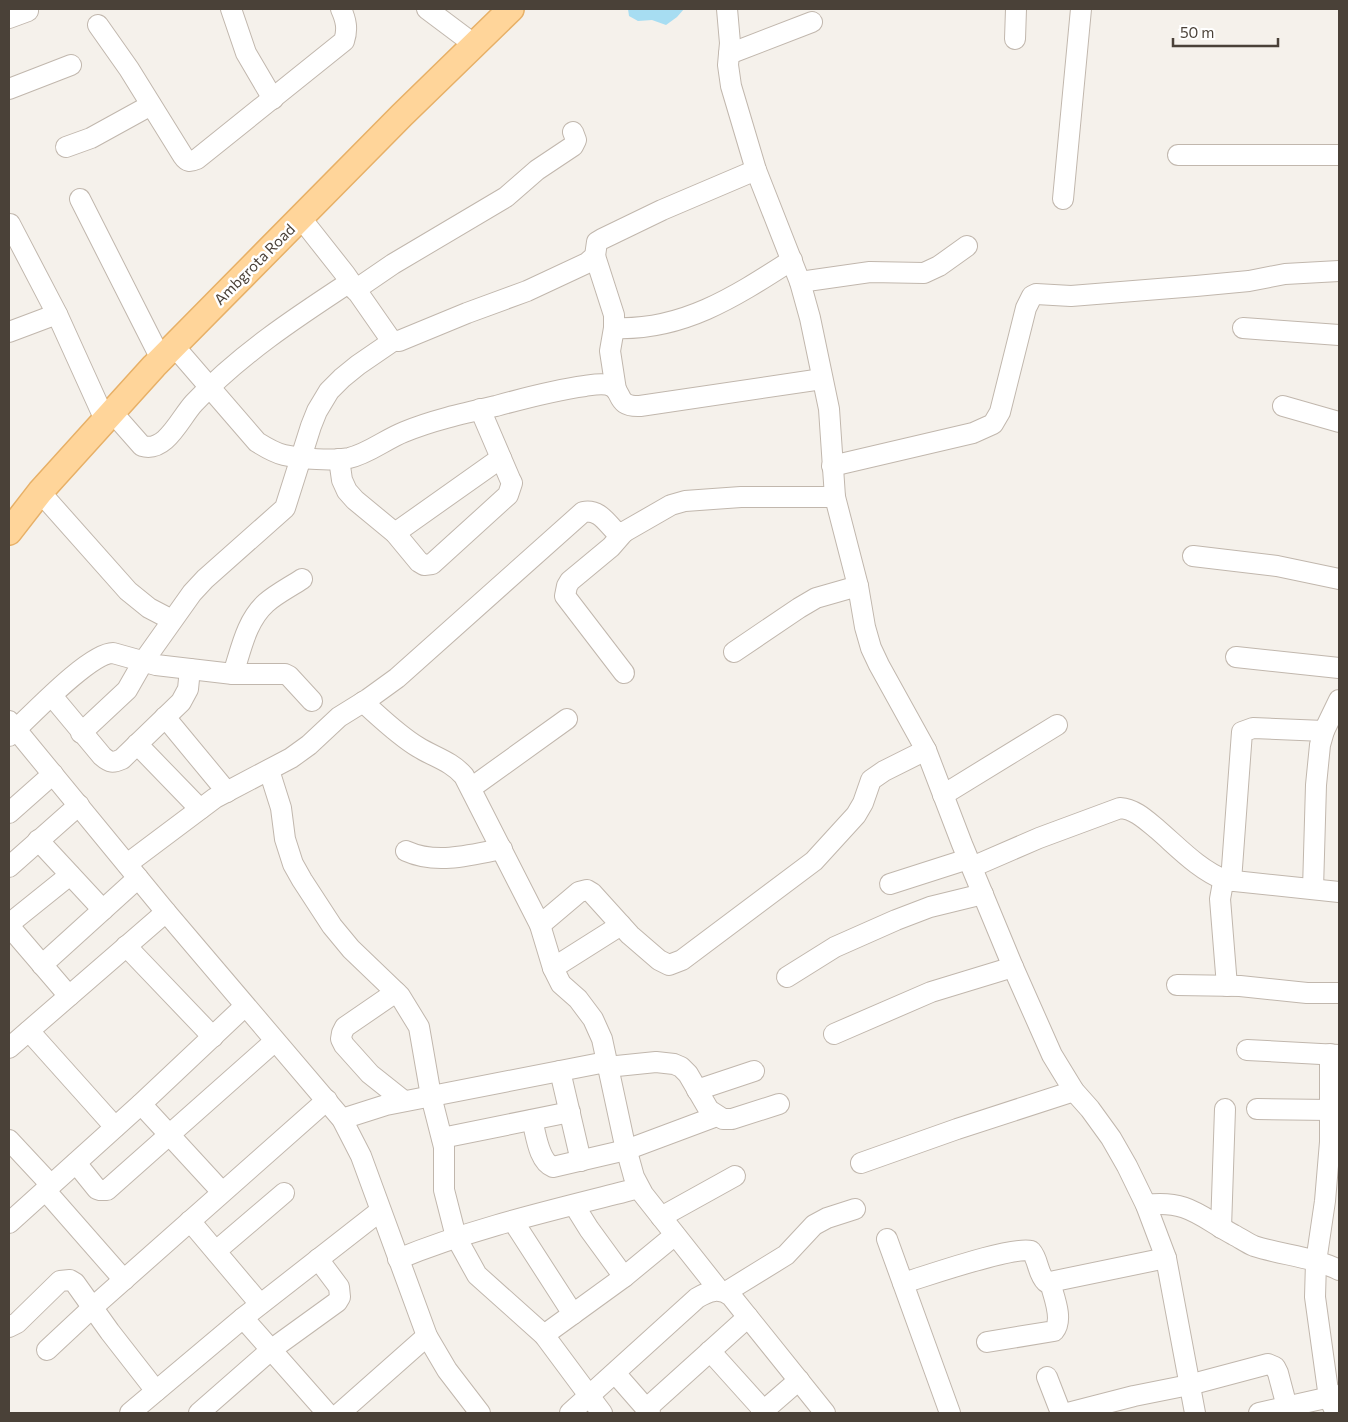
<svg xmlns="http://www.w3.org/2000/svg" width="1348" height="1422" viewBox="0 0 1348 1422" font-family="Commissioner,sans-serif">
<rect width="100%" height="100%" fill="#f5f1eb"/>
<!-- water -->
<path fill="#a7ddf2" d="M 628,9 L 684,9 L 677,17 L 666,25 L 652,20 L 638,21 L 629,16 Z"/>
<g fill="none" stroke-linecap="round" stroke-linejoin="round">
<defs>
<g id="minor">
<path d="M 231,9 L 246,53 L 273,99"/>
<path d="M 427,9 L 475,45"/>
<path d="M 727,9 L 730,43 L 728,65 L 731,86 L 756,170 L 800,282 L 810,318 L 829,409 L 835,497 L 858,586 L 865,627 L 871,648 L 879,665 L 926,750 L 962,844 L 1013,967 L 1052,1055 L 1074,1091 L 1090,1109 L 1111,1138 L 1127,1166 L 1146,1205 L 1166,1258 L 1195,1413"/>
<path d="M 9,18 L 28,11"/>
<path d="M 98,25 L 129,69 L 183,156 C 187,162 190,162 197,159 L 344,41 C 348,29 346,20 341,9"/>
<path d="M 1015,39 L 1016,9"/>
<path d="M 729,54 L 812,22"/>
<path d="M 9,89 L 71,65"/>
<path d="M 66,147 L 91,138 L 151,105"/>
<path d="M 1178,155 L 1339,155"/>
<path d="M 80,199 L 161,359"/>
<path d="M 1063,199 L 1081,9"/>
<path d="M 300,217 L 345,274 L 391,340 L 399,341 L 467,313 L 527,291 L 587,263 L 595,256 L 597,242 L 602,239 L 662,210 L 756,170"/>
<path d="M 10,224 L 57,314 L 105,420"/>
<path d="M 595,256 L 614,315 L 614,328 L 610,351 L 616,390"/>
<path d="M 800,282 L 870,272 L 924,273 L 939,266 L 967,246"/>
<path d="M 355,290 L 393,264 L 506,197 L 537,170 L 573,146 L 576,140 L 573,132"/>
<path d="M 614,328 C 683,331 736,296 792,260"/>
<path d="M 1243,328 L 1339,335"/>
<path d="M 9,332 L 57,314"/>
<path d="M 174,346 L 257,442 C 265,447 275,453 284,455 C 302,459 332,461 349,458 C 368,454 386,439 404,432 C 433,420 465,413 496,406 C 525,398 555,390 585,386 C 592,385 601,383 608,385 C 625,389 613,407 640,406 L 822,379"/>
<path d="M 1283,406 L 1339,422"/>
<path d="M 112,412 L 142,446 C 166,453 180,418 194,403 C 239,355 295,318 350,282"/>
<path d="M 339,459 L 342,480 L 347,491 L 355,500 L 395,533 L 419,562 L 424,565 L 432,564 L 508,495 L 512,483 L 510,479 L 480,409"/>
<path d="M 832,466 L 973,433 L 993,424 L 1000,412 L 1026,308 L 1032,296 L 1036,294 L 1071,296 L 1196,286 L 1249,281 L 1285,274 L 1339,271"/>
<path d="M 40,492 L 128,591 L 149,608 L 172,620"/>
<path d="M 624,532 L 611,547 L 570,581 L 567,586 L 565,596 L 624,673"/>
<path d="M 395,533 L 501,458"/>
<path d="M 1193,556 L 1277,566 L 1339,579"/>
<path d="M 734,652 L 799,608 L 816,598 L 858,586"/>
<path d="M 1236,657 L 1339,668"/>
<path d="M 233,674 C 241,650 246,621 266,603 C 276,594 290,587 302,579"/>
<path d="M 52,696 L 102,756 C 110,763 113,763 122,759 L 181,702 L 188,689 L 190,669"/>
<path d="M 363,702 C 381,718 398,735 418,747 C 434,757 451,761 464,776 L 540,925 L 553,968 L 561,984 L 578,999 L 593,1019 L 602,1039 L 624,1141 L 634,1177 L 643,1194 L 719,1290"/>
<path d="M 165,717 L 227,792"/>
<path d="M 9,721 L 166,912 L 342,1119 L 361,1156 L 427,1336 L 447,1370 L 480,1413"/>
<path d="M 81,733 L 127,690 L 143,662 L 192,593 L 205,579 L 285,508 L 311,426 L 317,411 L 329,391 L 342,378 L 358,365 L 393,341"/>
<path d="M 9,736 C 29,718 89,653 113,653 L 156,665 L 233,674 L 285,674 L 289,676 L 312,701"/>
<path d="M 137,744 L 200,809"/>
<path d="M 269,770 L 281,808 L 285,839 L 293,864 L 302,880 L 332,926 L 351,949 L 400,996 L 419,1027 L 431,1096 L 444,1147 L 444,1190 L 456,1237 L 477,1275 L 544,1335 L 602,1413"/>
<path d="M 471,788 L 567,719"/>
<path d="M 943,795 L 1057,725"/>
<path d="M 9,813 L 53,774"/>
<path d="M 38,840 L 103,910"/>
<path d="M 406,851 C 437,865 469,855 502,849"/>
<path d="M 127,864 L 215,798 L 291,758 L 309,745 L 339,717 L 368,699 L 397,678 L 583,512 C 599,509 606,522 616,532 L 624,532 L 671,505 L 685,501 L 741,497 L 835,497"/>
<path d="M 9,867 L 79,805"/>
<path d="M 972,867 L 1039,838 L 1120,808 C 1135,809 1146,820 1157,829 C 1178,847 1199,870 1225,880 L 1339,892"/>
<path d="M 1225,880 L 1222,888 L 1220,899 L 1227,986"/>
<path d="M 1231,881 L 1242,732 L 1253,728 L 1324,731"/>
<path d="M 890,884 L 968,859"/>
<path d="M 1313,889 L 1316,785 L 1320,745 L 1324,731 L 1339,700"/>
<path d="M 9,924 L 70,875"/>
<path d="M 540,925 L 579,892 L 587,890 L 592,893 L 630,935 L 659,960 L 669,965 L 682,960 L 814,861 L 856,815 L 863,803 L 871,780 L 884,771 L 926,750"/>
<path d="M 9,926 L 69,996"/>
<path d="M 126,946 L 213,1037"/>
<path d="M 42,965 L 138,878"/>
<path d="M 553,968 L 621,925"/>
<path d="M 787,977 L 835,947 L 896,920 L 930,907 L 983,894"/>
<path d="M 1177,985 L 1240,986 L 1307,993 L 1339,993"/>
<path d="M 396,992 L 345,1027 L 342,1033 L 341,1039 L 344,1045 L 370,1074 L 404,1101"/>
<path d="M 29,1031 L 115,1127"/>
<path d="M 834,1034 L 931,992 L 1013,967"/>
<path d="M 9,1048 L 166,912"/>
<path d="M 1247,1050 L 1339,1055"/>
<path d="M 1330,1054 L 1330,1142 L 1325,1201 L 1316,1262 L 1315,1297 L 1329,1398 L 1336,1413"/>
<path d="M 607,1067 L 656,1062 L 674,1064 L 681,1067 L 688,1074 L 709,1110 L 723,1119 L 732,1119 L 779,1104"/>
<path d="M 560,1071 L 581,1161"/>
<path d="M 697,1090 L 754,1071"/>
<path d="M 141,1104 L 222,1192"/>
<path d="M 1257,1109 L 1330,1110"/>
<path d="M 342,1119 L 386,1105 L 606,1062"/>
<path d="M 532,1120 C 536,1133 538,1161 553,1167 L 626,1150 L 717,1116"/>
<path d="M 442,1138 L 570,1112"/>
<path d="M 9,1140 L 51,1185"/>
<path d="M 76,1163 L 97,1189 L 100,1190 L 107,1190 L 275,1041"/>
<path d="M 861,1163 L 957,1129 L 1074,1091"/>
<path d="M 45,1190 L 124,1280"/>
<path d="M 574,1205 L 589,1229 L 624,1277"/>
<path d="M 1146,1205 C 1188,1200 1199,1216 1234,1235 C 1240,1238 1247,1243 1254,1246 C 1282,1255 1313,1257 1339,1270"/>
<path d="M 661,1217 L 735,1176"/>
<path d="M 190,1221 L 260,1304"/>
<path d="M 513,1221 L 573,1314"/>
<path d="M 9,1223 L 141,1104 L 245,1006"/>
<path d="M 1221,1228 L 1225,1109"/>
<path d="M 887,1239 L 950,1413"/>
<path d="M 216,1251 L 284,1193"/>
<path d="M 398,1259 C 476,1227 558,1209 639,1188"/>
<path d="M 903,1283 C 927,1276 1011,1246 1031,1251 C 1039,1260 1037,1273 1046,1282 L 1050,1282 L 1166,1258"/>
<path d="M 726,1292 L 786,1255 L 814,1225 L 827,1218 L 855,1209"/>
<path d="M 243,1318 L 327,1413"/>
<path d="M 9,1327 L 17,1323 L 60,1281 L 70,1280 L 75,1283 L 110,1332 L 156,1391"/>
<path d="M 544,1335 L 624,1277 L 675,1235"/>
<path d="M 987,1342 L 1054,1331 C 1064,1319 1053,1295 1050,1282"/>
<path d="M 47,1350 L 92,1308 L 327,1100"/>
<path d="M 710,1351 L 764,1411"/>
<path d="M 615,1373 L 650,1413"/>
<path d="M 1047,1377 L 1061,1413"/>
<path d="M 646,1409 L 748,1317"/>
<path d="M 130,1413 L 243,1318 L 380,1211"/>
<path d="M 199,1413 L 272,1349 L 337,1302 L 340,1297 L 339,1287 L 318,1259"/>
<path d="M 340,1413 L 427,1336"/>
<path d="M 570,1413 L 697,1298 C 709,1291 719,1287 731,1296 L 825,1413"/>
<path d="M 761,1413 L 799,1380"/>
<path d="M 1068,1413 L 1134,1396 L 1189,1385 L 1268,1364 L 1275,1367 L 1278,1373 L 1287,1407"/>
<path d="M 1259,1413 L 1339,1395"/>
</g>
<path id="major" d="M 9,532 L 40,492 L 154,366 L 402,115 L 511,9"/>
</defs>
<!-- minor casing -->
<use href="#minor" stroke="#c1b7ad" stroke-width="22"/>
<!-- major casing -->
<use href="#major" stroke="#e7b067" stroke-width="28"/>
<!-- minor -->
<use href="#minor" stroke="#fff" stroke-width="20"/>
<!-- major -->
<use href="#major" stroke="#ffd59a" stroke-width="25"/>
</g>
<g text-anchor="middle" dominant-baseline="central" stroke-width="5" stroke-linejoin="round" paint-order="stroke">
<!-- street labels -->
<g font-size="15" fill="#4a4138" stroke="#fff">
<text transform="translate(254 264) rotate(-45)">Ambgrota Road</text>
</g>
</g>
<!-- border -->
<rect width="1348" height="1422" fill="none" stroke="#4a4138" stroke-width="20"/>
<!-- scale -->
<path d="M1173 38v8h105v-8" fill="none" stroke="#4a4138" stroke-width="2.5"/>
<text x="1180" y="38" font-size="15" fill="#4a4138" stroke="#ffffff" stroke-width="4" paint-order="stroke">50 m</text>
</svg>
